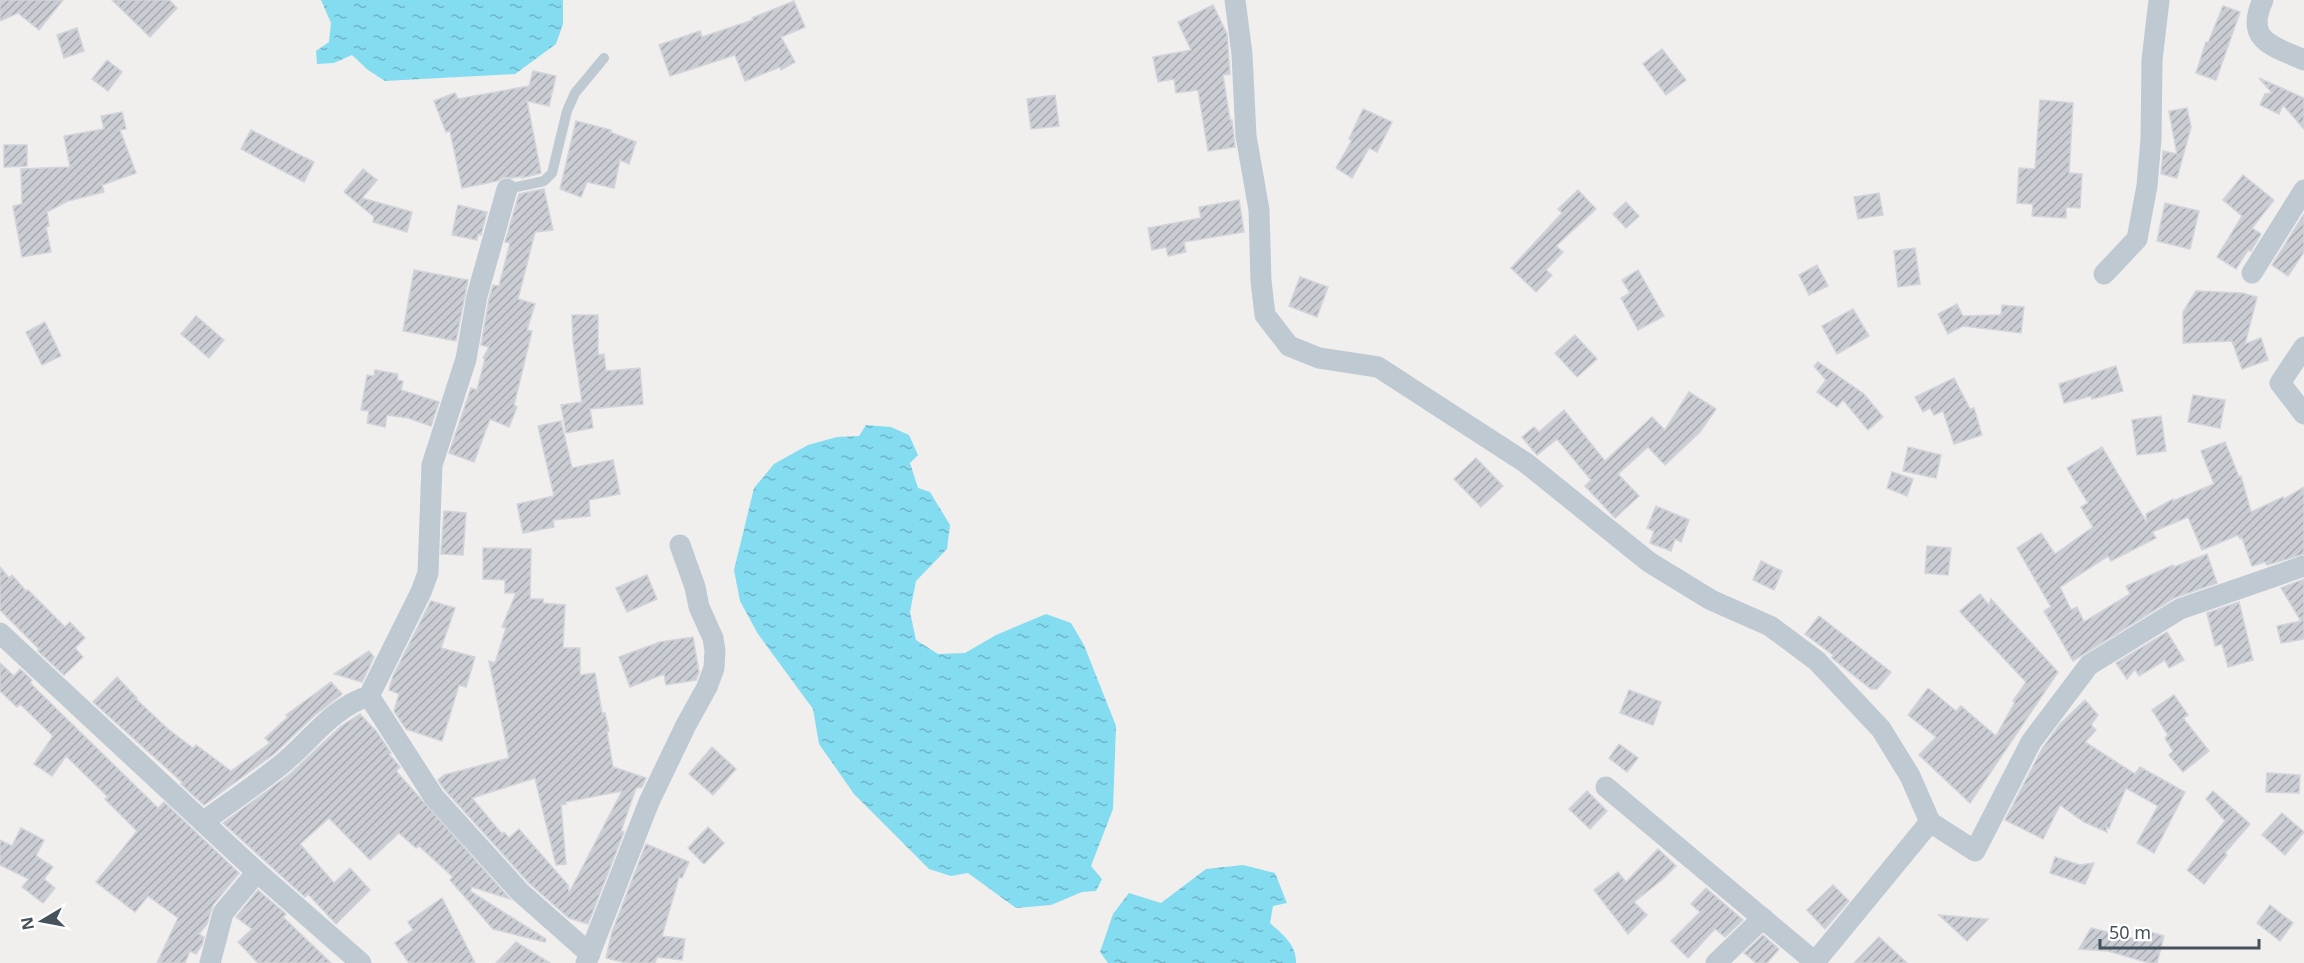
<svg xmlns="http://www.w3.org/2000/svg" width="2304" height="963" viewBox="0 0 2304 963" font-family="'Noto Sans',sans-serif">
<defs>
<pattern id="water-ripples" width="26" height="14" patternUnits="userSpaceOnUse" patternTransform="scale(1.5)"><rect width="26" height="14" fill="#84dcf0"/><path d="M2 4q2-2 4 0t4 0M15 11q2-2 4 0t4 0" fill="none" stroke="#6eb5c6"/></pattern>
<pattern id="building-hatch" width="6" height="6" patternUnits="userSpaceOnUse" patternTransform="scale(1.5)"><rect width="6" height="6" fill="#cacdd3"/><path d="M-1 1l2-2M0 6l6-6M5 7l2-2" fill="none" stroke="#a6a9ae"/></pattern>
</defs>
<rect width="100%" height="100%" fill="#f1eeee"/>
<!-- water -->
<g fill="url(#water-ripples)">
<path d="M 321,0 L 563,0 L 563,24 L 556,44 L 515,74 L 385,81 L 368,70 L 352,55 L 334,63 L 317,64 L 316,51 L 329,42 L 331,23 Z"/>
<path d="M 866,425 L 891,427 L 909,435 L 918,455 L 910,463 L 918,488 L 930,492 L 950,525 L 947,549 L 916,581 L 910,612 L 916,640 L 938,654 L 965,653 L 996,635 L 1046,614 L 1071,623 L 1084,645 L 1116,726 L 1113,809 L 1091,866 L 1102,879 L 1096,891 L 1082,892 L 1051,905 L 1016,908 L 968,873 L 951,876 L 929,869 L 854,794 L 819,744 L 813,709 L 758,634 L 740,601 L 734,570 L 754,488 L 774,464 L 808,445 L 837,437 L 859,436 Z"/>
<path d="M 1243,865 L 1275,873 L 1287,903 L 1273,906 L 1270,923 C 1282,934 1297,945 1296,963 L 1108,963 L 1100,952 L 1113,914 L 1129,893 L 1161,903 L 1206,869 Z"/>
</g>
<!-- building -->
<g fill="url(#building-hatch)" stroke="#d2d4da" stroke-width="1.5" fill-rule="evenodd">
<path d="M 0,0 L 63,0 L 39,30 L 18,13 L 0,21 Z"/>
<path d="M 112,0 L 169,0 L 177,8 L 150,37 Z"/>
<path d="M 794,1 L 805,27 L 781,37 L 795,62 L 781,70 L 780,67 L 745,81 L 735,55 L 670,76 L 659,45 L 700,31 L 702,37 L 753,20 L 752,18 Z"/>
<path d="M 1213,5 L 1227,34 L 1230,74 L 1223,75 L 1230,120 L 1232,120 L 1235,147 L 1208,151 L 1198,90 L 1176,93 L 1174,79 L 1158,82 L 1153,57 L 1191,50 L 1178,22 Z"/>
<path d="M 2223,6 L 2240,12 L 2216,80 L 2196,73 L 2206,42 L 2208,43 Z"/>
<path d="M 77,28 L 84,51 L 64,58 L 57,35 Z"/>
<path d="M 1662,49 L 1686,80 L 1666,95 L 1643,64 Z"/>
<path d="M 107,60 L 122,72 L 108,91 L 92,79 Z"/>
<path d="M 533,71 L 556,76 L 549,106 L 527,101 L 541,173 L 522,178 L 523,176 L 512,178 L 504,177 L 497,181 L 462,188 L 450,131 L 446,132 L 434,101 L 455,93 L 458,99 L 529,86 Z"/>
<path d="M 2259,78 L 2304,98 L 2304,129 L 2283,105 L 2279,114 L 2260,105 L 2265,94 L 2272,93 Z"/>
<path d="M 1055,95 L 1059,126 L 1031,129 L 1027,99 Z"/>
<path d="M 2040,100 L 2073,103 L 2069,173 L 2082,174 L 2080,208 L 2066,207 L 2066,218 L 2032,216 L 2033,204 L 2017,203 L 2019,168 L 2035,169 Z"/>
<path d="M 2187,108 L 2191,127 L 2177,178 L 2161,174 L 2163,151 L 2177,154 L 2169,111 Z"/>
<path d="M 1363,109 L 1392,122 L 1377,152 L 1369,148 L 1352,178 L 1336,168 L 1352,140 L 1349,139 Z"/>
<path d="M 122,112 L 126,129 L 120,130 L 136,173 L 102,185 L 104,192 L 68,201 L 47,212 L 49,226 L 46,227 L 51,252 L 22,257 L 13,206 L 22,204 L 21,169 L 70,167 L 64,136 L 104,129 L 101,116 Z"/>
<path d="M 576,121 L 611,130 L 610,132 L 636,142 L 629,164 L 620,160 L 614,188 L 587,182 L 581,197 L 560,189 Z"/>
<path d="M 251,130 L 314,162 L 304,182 L 241,149 Z"/>
<path d="M 4,145 L 27,145 L 27,166 L 4,167 Z"/>
<path d="M 363,169 L 377,180 L 362,198 L 412,212 L 407,232 L 373,222 L 374,217 L 344,192 Z"/>
<path d="M 2243,175 L 2274,200 L 2252,228 L 2261,234 L 2251,251 L 2248,250 L 2236,269 L 2217,257 L 2242,216 L 2223,200 Z"/>
<path d="M 544,189 L 553,230 L 535,232 L 518,299 L 535,304 L 527,330 L 532,331 L 514,405 L 517,407 L 509,427 L 490,419 L 474,462 L 449,453 L 471,388 L 477,390 L 485,359 L 483,358 L 489,347 L 481,345 L 489,299 L 493,285 L 499,286 L 510,243 L 505,242 L 519,194 Z"/>
<path d="M 1578,190 L 1596,209 L 1556,246 L 1563,252 L 1546,270 L 1552,275 L 1536,292 L 1511,268 L 1562,213 L 1558,209 Z"/>
<path d="M 1879,193 L 1883,215 L 1858,219 L 1854,197 Z"/>
<path d="M 1239,200 L 1244,232 L 1184,242 L 1186,252 L 1168,256 L 1166,247 L 1152,250 L 1148,228 L 1201,218 L 1199,207 Z"/>
<path d="M 1626,202 L 1639,216 L 1626,228 L 1613,214 Z"/>
<path d="M 2165,203 L 2199,211 L 2190,249 L 2157,241 Z"/>
<path d="M 458,205 L 487,212 L 481,235 L 478,234 L 477,240 L 452,235 Z"/>
<path d="M 2304,214 L 2304,252 L 2288,276 L 2272,265 Z"/>
<path d="M 1915,248 L 1920,284 L 1898,287 L 1894,251 Z"/>
<path d="M 1817,265 L 1828,286 L 1809,295 L 1799,275 Z"/>
<path d="M 414,270 L 468,280 L 456,341 L 403,331 Z"/>
<path d="M 1638,270 L 1664,316 L 1638,330 L 1621,298 L 1630,293 L 1622,280 Z"/>
<path d="M 1300,277 L 1328,287 L 1317,317 L 1289,306 Z"/>
<path d="M 2196,291 L 2242,293 L 2257,297 L 2245,344 L 2261,338 L 2268,360 L 2242,369 L 2232,341 L 2183,343 L 2183,312 Z"/>
<path d="M 1957,304 L 1963,316 L 2001,315 L 2002,305 L 2024,307 L 2021,333 L 1963,326 L 1948,334 L 1938,314 Z"/>
<path d="M 1853,309 L 1869,336 L 1837,354 L 1822,326 Z"/>
<path d="M 572,315 L 598,315 L 598,355 L 604,354 L 606,371 L 640,368 L 643,404 L 590,409 L 593,428 L 566,433 L 561,405 L 582,402 L 573,341 Z"/>
<path d="M 196,316 L 224,340 L 209,358 L 181,334 Z"/>
<path d="M 45,322 L 61,356 L 42,365 L 26,332 Z"/>
<path d="M 1575,335 L 1597,359 L 1577,377 L 1555,353 Z"/>
<path d="M 1818,362 L 1864,394 L 1883,417 L 1868,430 L 1843,400 L 1837,407 L 1817,392 L 1826,380 L 1814,366 Z"/>
<path d="M 2116,366 L 2123,391 L 2092,399 L 2091,396 L 2064,403 L 2059,384 Z"/>
<path d="M 375,370 L 398,374 L 397,380 L 403,381 L 401,390 L 439,402 L 431,426 L 408,418 L 387,415 L 385,427 L 367,423 L 369,411 L 361,410 L 367,375 L 374,376 Z"/>
<path d="M 1954,378 L 1970,409 L 1974,408 L 1982,435 L 1954,444 L 1943,411 L 1934,415 L 1930,408 L 1923,412 L 1915,397 Z"/>
<path d="M 1689,392 L 1716,409 L 1700,432 L 1665,465 L 1648,447 L 1618,474 L 1639,496 L 1615,518 L 1585,486 L 1591,480 L 1557,439 L 1537,455 L 1522,437 L 1534,427 L 1539,432 L 1564,410 L 1605,461 L 1652,417 L 1665,430 Z"/>
<path d="M 2193,395 L 2225,400 L 2220,428 L 2188,422 Z"/>
<path d="M 2161,416 L 2166,451 L 2137,455 L 2132,420 Z"/>
<path d="M 561,421 L 572,468 L 613,460 L 620,494 L 589,500 L 590,516 L 553,520 L 554,527 L 523,533 L 517,504 L 554,496 L 538,426 Z"/>
<path d="M 2225,442 L 2239,477 L 2241,476 L 2251,512 L 2283,497 L 2284,499 L 2304,487 L 2304,554 L 2267,565 L 2265,562 L 2252,566 L 2242,538 L 2240,539 L 2238,535 L 2202,550 L 2188,517 L 2152,532 L 2156,538 L 2111,561 L 2108,556 L 2060,587 L 2071,610 L 2077,607 L 2084,622 L 2130,594 L 2126,586 L 2173,565 L 2174,567 L 2207,554 L 2217,583 L 2174,598 L 2073,661 L 2044,611 L 2051,607 L 2017,548 L 2041,533 L 2055,554 L 2093,527 L 2081,507 L 2088,503 L 2067,468 L 2102,447 L 2147,523 L 2146,514 L 2173,499 L 2173,501 L 2214,484 L 2201,451 Z"/>
<path d="M 1908,447 L 1941,455 L 1936,478 L 1903,471 Z"/>
<path d="M 1476,458 L 1503,486 L 1481,507 L 1454,479 Z"/>
<path d="M 1892,472 L 1913,479 L 1907,496 L 1887,488 Z"/>
<path d="M 1656,506 L 1689,520 L 1681,542 L 1675,539 L 1671,551 L 1650,543 L 1654,531 L 1647,528 Z"/>
<path d="M 444,511 L 466,513 L 463,555 L 441,554 Z"/>
<path d="M 1927,546 L 1951,548 L 1948,575 L 1925,573 Z"/>
<path d="M 483,548 L 531,549 L 530,599 L 543,599 L 543,603 L 565,605 L 563,648 L 580,648 L 580,675 L 595,673 L 602,713 L 605,713 L 609,731 L 607,732 L 613,767 L 646,778 L 642,787 L 636,788 L 621,831 L 624,832 L 588,924 L 569,918 L 529,883 L 444,789 L 438,780 L 444,775 L 509,758 L 489,661 L 495,663 L 506,628 L 502,627 L 516,593 L 505,593 L 505,580 L 483,579 ZM 535,778 L 556,865 L 566,864 L 561,805 L 566,804 L 565,802 L 622,791 L 569,893 L 568,885 L 519,829 L 509,838 L 504,832 L 502,834 L 472,798 Z"/>
<path d="M 1761,561 L 1782,571 L 1774,590 L 1753,580 Z"/>
<path d="M 0,567 L 9,578 L 12,575 L 26,591 L 28,590 L 65,627 L 70,622 L 85,638 L 75,648 L 83,657 L 64,675 L 38,651 L 39,649 L 0,610 Z"/>
<path d="M 647,575 L 657,599 L 627,612 L 616,588 Z"/>
<path d="M 2304,579 L 2304,639 L 2281,643 L 2277,626 L 2301,621 L 2281,588 Z"/>
<path d="M 1980,594 L 1989,605 L 1991,599 L 2058,672 L 1970,803 L 1919,755 L 1936,737 L 1908,715 L 1928,688 L 1956,711 L 1961,706 L 1996,736 L 2015,702 L 2013,701 L 2026,682 L 1961,613 L 1960,611 Z"/>
<path d="M 431,601 L 455,608 L 441,648 L 475,657 L 466,687 L 459,685 L 442,741 L 406,729 L 394,711 L 399,694 L 389,690 L 393,676 Z"/>
<path d="M 2239,602 L 2253,660 L 2228,667 L 2222,644 L 2215,646 L 2207,613 Z"/>
<path d="M 1819,616 L 1891,672 L 1877,689 L 1871,689 L 1832,658 L 1833,655 L 1805,634 Z"/>
<path d="M 2167,632 L 2184,660 L 2169,668 L 2165,660 L 2139,676 L 2135,669 L 2127,679 L 2116,663 Z"/>
<path d="M 693,637 L 699,672 L 696,680 L 666,685 L 664,674 L 630,687 L 619,657 L 660,642 Z"/>
<path d="M 369,651 L 374,657 L 362,682 L 334,674 Z"/>
<path d="M 0,663 L 14,676 L 20,669 L 32,680 L 30,683 L 158,808 L 164,802 L 239,873 L 213,905 L 207,924 L 199,934 L 204,937 L 202,945 L 196,954 L 190,951 L 185,963 L 157,963 L 178,918 L 148,896 L 135,912 L 96,882 L 137,831 L 105,799 L 108,797 L 66,756 L 52,776 L 34,764 L 53,736 L 20,704 L 17,707 L 0,691 Z"/>
<path d="M 117,677 L 137,698 L 136,699 L 168,729 L 193,748 L 196,745 L 231,771 L 270,743 L 265,738 L 288,717 L 286,715 L 331,682 L 342,694 L 314,716 L 274,754 L 204,805 L 181,784 L 182,782 L 93,702 Z"/>
<path d="M 1629,690 L 1661,702 L 1653,725 L 1620,713 Z"/>
<path d="M 2174,695 L 2188,715 L 2183,718 L 2209,751 L 2183,772 L 2169,755 L 2173,751 L 2165,738 L 2168,735 L 2152,710 Z"/>
<path d="M 2085,700 L 2098,715 L 2091,725 L 2096,730 L 2085,742 L 2135,774 L 2140,767 L 2185,792 L 2154,853 L 2137,843 L 2158,806 L 2126,788 L 2109,828 L 2106,826 L 2107,832 L 2084,822 L 2060,805 L 2043,839 L 2005,820 L 2042,749 L 2060,724 Z"/>
<path d="M 360,714 L 376,731 L 391,753 L 389,754 L 400,767 L 396,771 L 510,899 L 472,887 L 470,891 L 546,939 L 545,942 L 493,929 L 450,880 L 453,877 L 419,846 L 416,848 L 399,833 L 370,860 L 329,818 L 300,844 L 334,883 L 350,868 L 370,890 L 336,924 L 308,894 L 305,897 L 223,823 L 290,774 L 341,726 Z"/>
<path d="M 1619,744 L 1638,758 L 1627,772 L 1609,758 Z"/>
<path d="M 712,747 L 736,769 L 713,795 L 689,774 Z"/>
<path d="M 2267,773 L 2300,775 L 2299,793 L 2266,792 Z"/>
<path d="M 1587,791 L 1607,811 L 1590,829 L 1569,809 Z"/>
<path d="M 2213,791 L 2250,824 L 2225,853 L 2227,855 L 2204,884 L 2187,870 L 2225,821 L 2206,799 Z"/>
<path d="M 2282,813 L 2304,832 L 2285,855 L 2262,835 Z"/>
<path d="M 708,827 L 724,843 L 704,864 L 688,848 Z"/>
<path d="M 21,828 L 44,840 L 36,856 L 53,867 L 44,879 L 55,888 L 43,903 L 22,887 L 29,879 L 0,865 L 0,840 L 12,846 Z"/>
<path d="M 646,844 L 689,862 L 682,878 L 679,877 L 662,936 L 685,939 L 682,960 L 657,957 L 655,963 L 626,963 L 606,958 L 612,932 Z"/>
<path d="M 1658,849 L 1676,866 L 1663,879 L 1634,902 L 1647,915 L 1628,934 L 1594,890 L 1618,872 L 1626,882 Z"/>
<path d="M 2055,857 L 2080,865 L 2094,863 L 2085,884 L 2050,873 Z"/>
<path d="M 1833,885 L 1849,901 L 1825,929 L 1807,910 Z"/>
<path d="M 1706,888 L 1743,920 L 1725,937 L 1715,929 L 1688,958 L 1671,941 L 1700,912 L 1691,904 Z"/>
<path d="M 258,890 L 286,914 L 283,917 L 331,963 L 258,963 L 238,942 L 252,929 L 236,917 Z"/>
<path d="M 442,898 L 475,963 L 409,963 L 395,943 L 413,930 L 408,922 Z"/>
<path d="M 2270,905 L 2293,923 L 2280,941 L 2257,923 Z"/>
<path d="M 1939,915 L 1988,919 L 1967,941 Z"/>
<path d="M 2091,928 L 2140,940 L 2143,930 L 2164,936 L 2157,963 L 2149,963 L 2108,951 L 2079,949 Z"/>
<path d="M 1763,935 L 1779,949 L 1767,963 L 1756,963 L 1744,953 Z"/>
<path d="M 1879,937 L 1907,963 L 1854,963 Z"/>
<path d="M 516,942 L 550,963 L 496,963 Z"/>
</g>
<g fill="none" stroke-linecap="round" stroke-linejoin="round">
<!-- service -->
<path stroke="#bec9d1" stroke-width="10" d="M 507,189 L 544,181 L 552,173 L 567,111 L 575,93 L 604,58"/>
<!-- minor -->
<g stroke="#bec9d1" stroke-width="21">
<path d="M 1235,0 L 1242,54 L 1246,136 L 1259,210 L 1261,281 L 1265,315 L 1289,346 L 1319,358 L 1378,367 L 1526,463 L 1649,562 L 1711,600 L 1770,626 L 1817,661 L 1881,729 L 1910,776 L 1930,822"/>
<path d="M 2263,0 C 2244,41 2273,46 2304,60"/>
<path d="M 2252,273 L 2304,190"/>
<path d="M 2104,274 L 2137,239 L 2147,186 L 2151,139 L 2152,60 L 2159,0"/>
<path d="M 2304,347 L 2280,383 L 2304,414"/>
<path d="M 0,633 L 257,872 L 361,963"/>
<path d="M 369,696 L 434,797 L 520,892 L 590,954"/>
<path d="M 1606,787 L 1816,963"/>
<path d="M 203,822 C 229,803 257,784 282,764 C 311,740 333,707 369,696 L 421,592 L 428,573 L 432,465 L 466,359 L 477,296 L 507,189"/>
<path d="M 1815,962 L 1930,822 L 1975,851 L 2031,742 L 2089,665 L 2180,609 L 2304,566"/>
<path d="M 210,963 L 223,913 L 257,872"/>
<path d="M 586,963 L 649,802 L 686,725 L 707,687 L 714,668 L 715,651 L 713,638 L 699,607 L 695,587 L 680,545"/>
<path d="M 1716,963 L 1763,918"/>
</g>
</g>
<!-- north arrow -->
<g transform="translate(42 921) rotate(260)" stroke="#ffffff" stroke-width="4.5" paint-order="stroke">
<path d="M0-4.5L10 22L0 15L-10 22Z" fill="#45525c"/>
<text y="-9" font-size="16" font-weight="bold" text-anchor="middle" fill="#45525c">N</text>
</g>
<!-- scale -->
<path d="M2100 939v9h159v-9" fill="none" stroke="#45525c" stroke-width="3"/>
<text x="2109" y="939" font-size="18" fill="#45525c" stroke="#ffffff" stroke-width="4.5" paint-order="stroke">50 m</text>
</svg>
